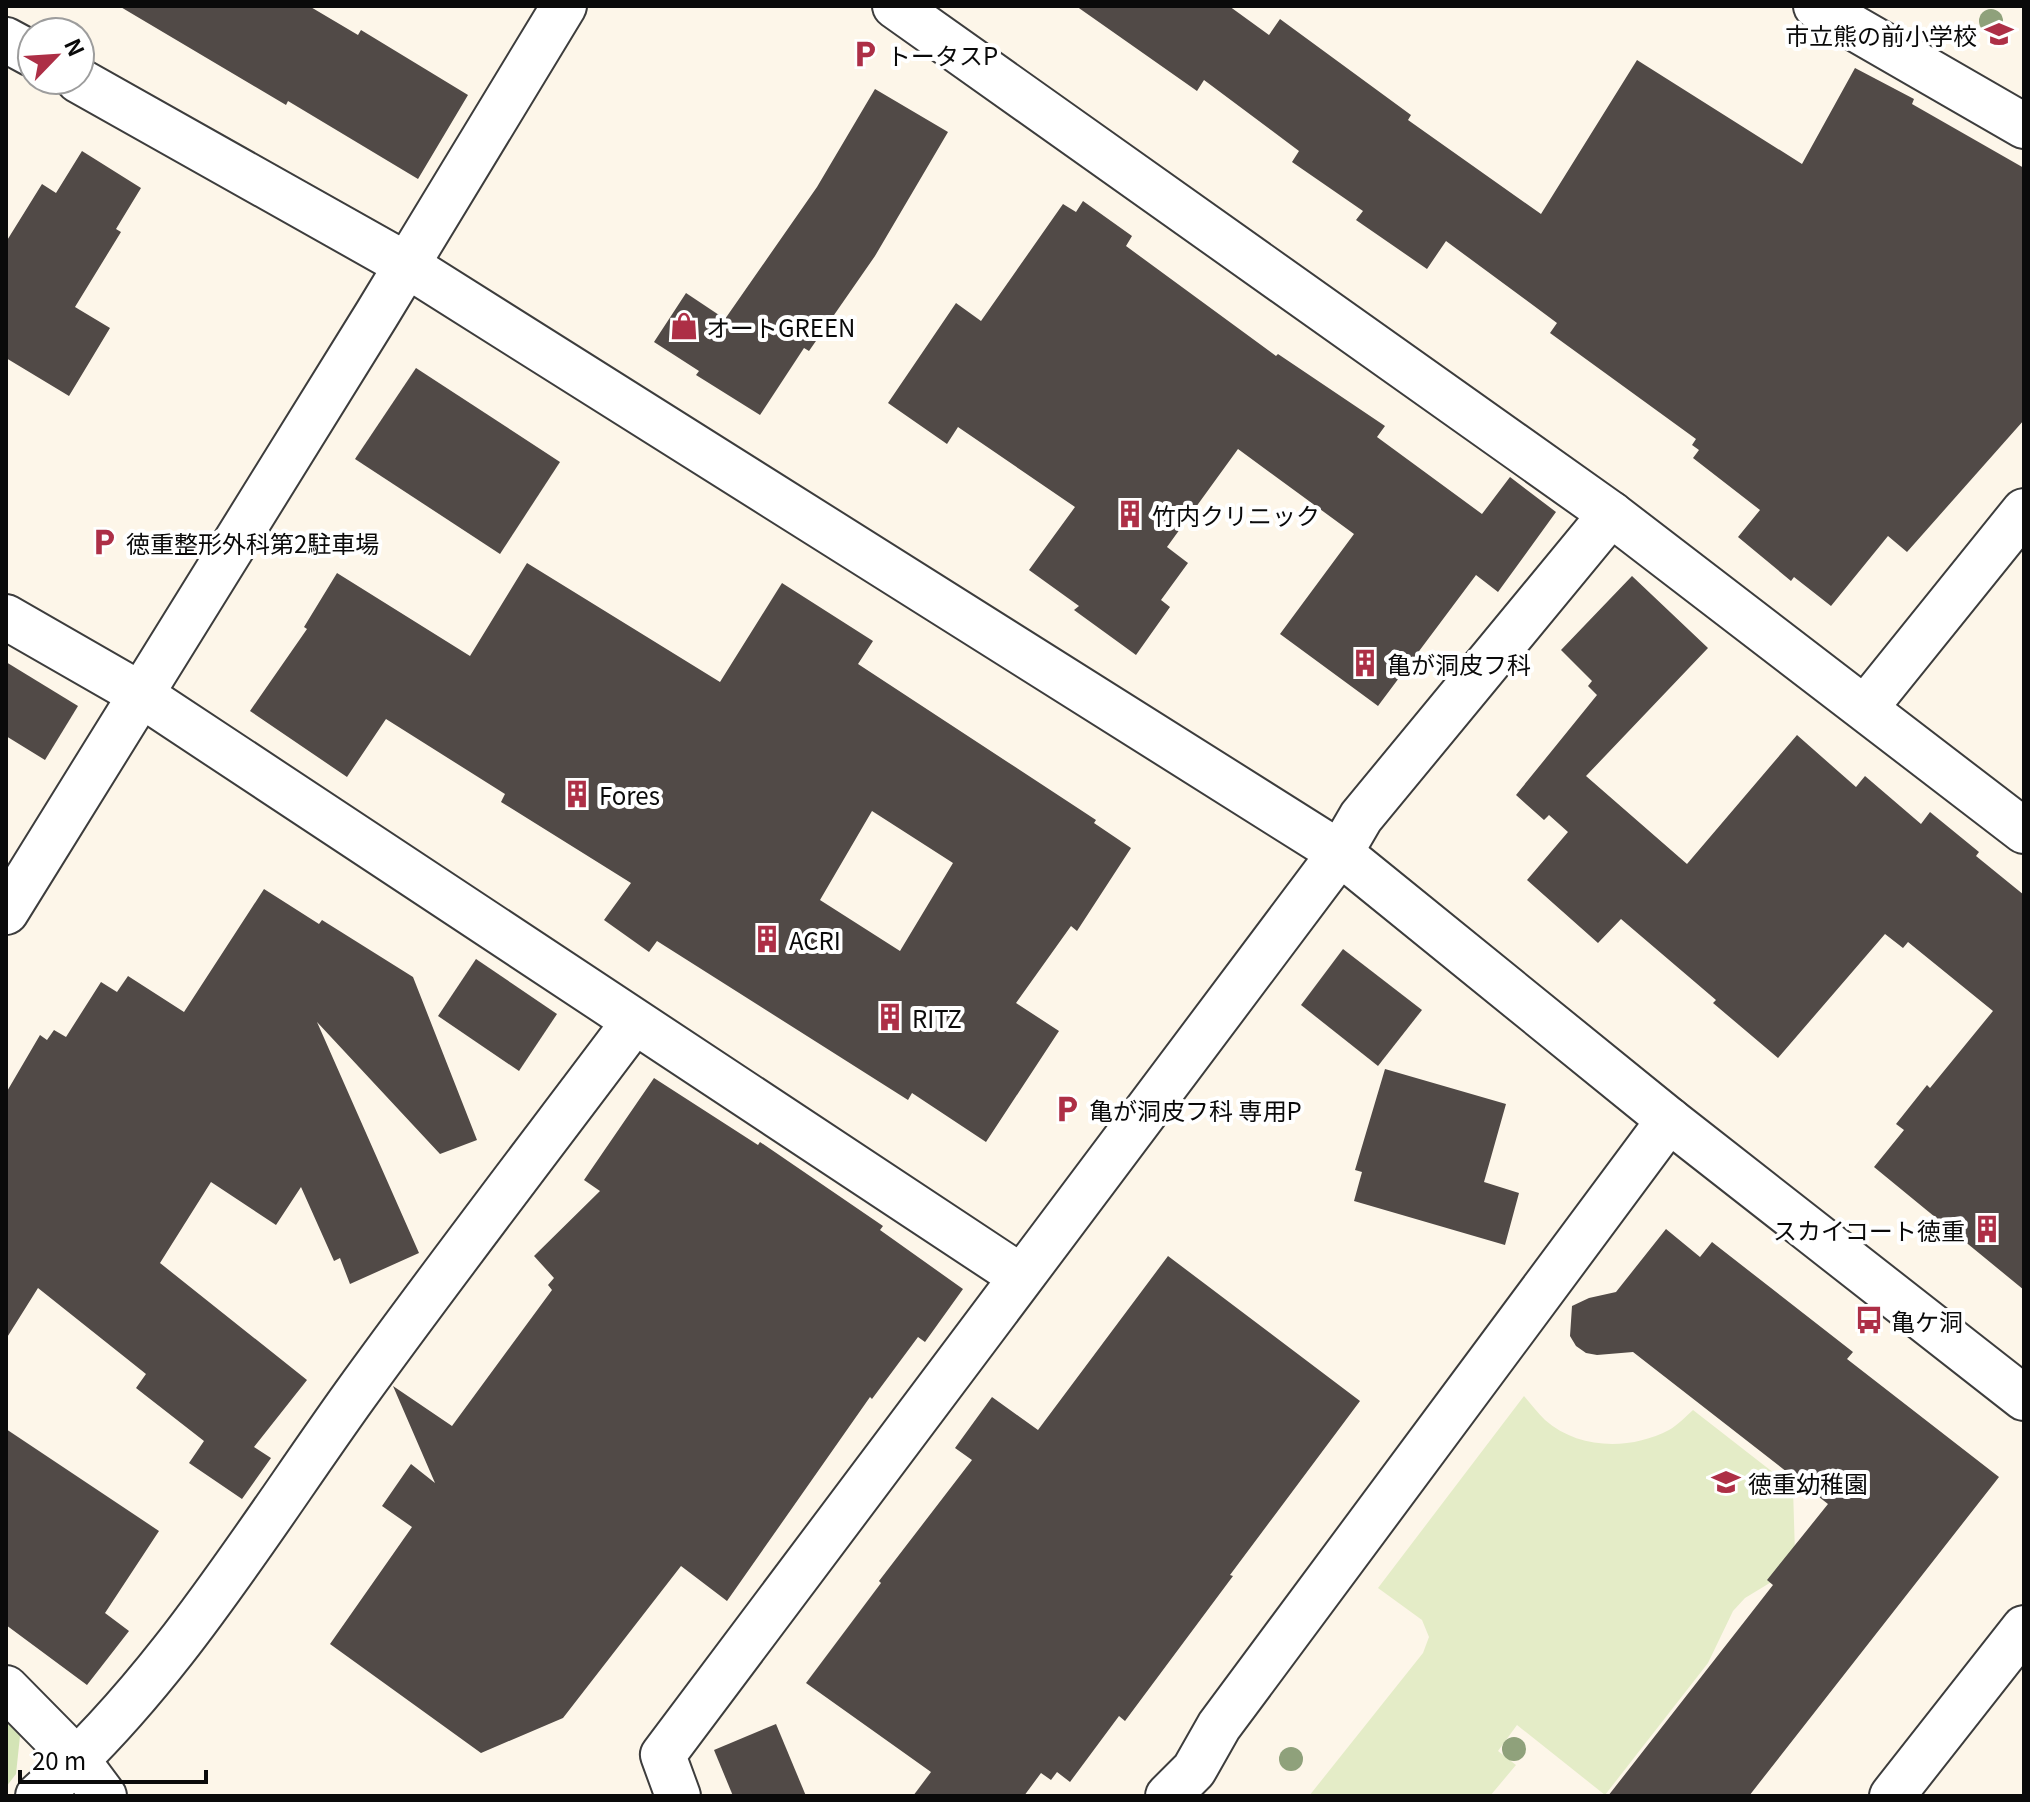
<svg xmlns="http://www.w3.org/2000/svg" width="2030" height="1802" viewBox="0 0 2030 1802" font-family="Georgia,'Noto Sans JP',serif">
<rect width="100%" height="100%" fill="#fdf6e9"/>
<!-- green -->
<path fill="#d4e4b6" d="M 6,1722 L 20,1736 L 16,1774 L 6,1787 Z"/>
<!-- pitch -->
<path fill="#e4ecc7" d="M 1524,1396 C 1531,1404 1538,1413 1545,1420 C 1579,1450 1631,1450 1669,1430 C 1678,1425 1686,1416 1693,1410 L 1793,1488 L 1795,1554 L 1773,1581 L 1745,1598 L 1733,1611 L 1708,1663 L 1605,1795 L 1517,1725 L 1498,1751 L 1516,1765 L 1490,1796 L 1309,1796 L 1423,1653 L 1429,1637 L 1422,1620 L 1378,1588 Z"/>
<!-- building -->
<g fill="#514a47" fill-rule="evenodd">
<path d="M 119,6 L 309,6 L 358,35 L 361,30 L 468,95 L 418,179 L 288,101 L 286,105 Z"/>
<path d="M 1076,6 L 1229,6 L 1269,35 L 1280,19 L 1411,115 L 1408,120 L 1541,214 L 1637,60 L 1802,164 L 1855,68 L 1914,99 L 1912,104 L 2024,168 L 2024,420 L 1907,552 L 1888,536 L 1831,606 L 1794,577 L 1791,581 L 1738,537 L 1760,510 L 1693,458 L 1699,450 L 1692,445 L 1696,439 L 1550,333 L 1557,323 L 1446,241 L 1427,269 L 1356,220 L 1363,211 L 1292,162 L 1299,151 L 1204,80 L 1197,91 Z"/>
<path d="M 875,89 L 948,132 L 875,256 L 809,351 L 804,348 L 760,415 L 696,375 L 699,371 L 654,342 L 686,293 L 725,319 L 817,187 Z"/>
<path d="M 82,151 L 141,188 L 116,229 L 121,232 L 75,307 L 110,328 L 69,396 L 6,358 L 6,242 L 42,184 L 56,193 Z"/>
<path d="M 1083,201 L 1132,236 L 1126,246 L 1276,356 L 1278,354 L 1385,426 L 1377,437 L 1482,514 L 1510,477 L 1556,512 L 1498,592 L 1476,575 L 1378,706 L 1280,634 L 1354,534 L 1238,449 L 1167,547 L 1188,563 L 1161,600 L 1170,607 L 1136,655 L 1074,610 L 1079,606 L 1029,570 L 1075,507 L 958,427 L 947,444 L 888,403 L 956,303 L 981,321 L 1063,204 L 1076,212 Z"/>
<path d="M 416,368 L 560,462 L 500,554 L 355,459 Z"/>
<path d="M 527,563 L 720,682 L 782,583 L 873,641 L 858,664 L 1096,820 L 1094,823 L 1131,848 L 1077,931 L 1071,926 L 1016,1003 L 1059,1031 L 986,1142 L 912,1093 L 908,1100 L 657,941 L 649,952 L 604,920 L 631,883 L 501,802 L 505,794 L 386,719 L 347,777 L 250,711 L 307,629 L 304,627 L 337,573 L 470,656 ZM 872,811 L 953,863 L 900,951 L 820,900 Z"/>
<path d="M 1632,576 L 1708,648 L 1586,776 L 1687,864 L 1797,735 L 1856,787 L 1865,776 L 1921,824 L 1930,812 L 1979,852 L 1976,856 L 2024,895 L 2024,1290 L 1874,1167 L 1904,1130 L 1896,1124 L 1927,1085 L 1930,1088 L 1993,1011 L 1908,942 L 1903,948 L 1885,934 L 1778,1058 L 1713,1003 L 1716,1000 L 1621,919 L 1598,943 L 1527,880 L 1568,832 L 1549,815 L 1544,820 L 1516,795 L 1597,695 L 1588,686 L 1592,681 L 1561,650 Z"/>
<path d="M 6,662 L 78,706 L 45,760 L 6,736 Z"/>
<path d="M 264,889 L 319,924 L 322,920 L 413,977 L 477,1140 L 440,1154 L 317,1022 L 419,1253 L 350,1284 L 340,1258 L 334,1261 L 301,1187 L 276,1225 L 211,1182 L 160,1263 L 307,1380 L 254,1447 L 271,1458 L 242,1499 L 189,1463 L 204,1441 L 136,1388 L 146,1374 L 38,1288 L 6,1339 L 6,1093 L 40,1035 L 47,1040 L 54,1030 L 66,1037 L 101,982 L 117,992 L 128,976 L 184,1012 Z"/>
<path d="M 1343,949 L 1422,1010 L 1378,1066 L 1301,1005 Z"/>
<path d="M 476,959 L 557,1014 L 519,1071 L 438,1016 Z"/>
<path d="M 1385,1069 L 1506,1104 L 1484,1182 L 1519,1193 L 1505,1245 L 1354,1201 L 1362,1172 L 1355,1170 Z"/>
<path d="M 654,1078 L 758,1145 L 760,1142 L 883,1226 L 880,1230 L 963,1289 L 925,1342 L 918,1337 L 872,1399 L 870,1397 L 727,1601 L 681,1566 L 563,1718 L 481,1753 L 330,1644 L 412,1527 L 382,1506 L 411,1464 L 435,1483 L 393,1386 L 452,1426 L 552,1290 L 548,1285 L 554,1278 L 534,1256 L 600,1191 L 584,1180 Z"/>
<path d="M 1666,1229 L 1700,1257 L 1712,1242 L 1853,1352 L 1847,1359 L 1999,1477 L 1749,1796 L 1608,1796 L 1773,1585 L 1767,1580 L 1828,1504 L 1633,1352 L 1597,1355 L 1586,1353 L 1576,1346 L 1570,1336 L 1572,1306 L 1589,1298 L 1616,1292 Z"/>
<path d="M 1168,1256 L 1360,1401 L 1230,1575 L 1233,1576 L 1125,1721 L 1119,1716 L 1070,1782 L 1057,1772 L 1051,1780 L 1041,1773 L 1024,1796 L 913,1796 L 931,1772 L 806,1683 L 881,1583 L 879,1581 L 972,1460 L 955,1448 L 992,1397 L 1038,1430 Z"/>
<path d="M 6,1429 L 159,1531 L 105,1613 L 129,1631 L 87,1685 L 6,1625 Z"/>
<path d="M 776,1724 L 806,1796 L 733,1796 L 714,1750 Z"/>
</g>
<g fill="none" stroke-linecap="round" stroke-linejoin="round">
<defs>
<g id="minor">
<path d="M 895,6 L 1611,514 L 2024,831"/>
<path d="M 1816,6 L 2024,126"/>
<path d="M 6,40 L 32,54"/>
<path d="M 78,80 L 405,264 L 1340,853 L 1669,1120 L 2024,1398"/>
<path d="M 6,617 L 140,694 L 1020,1276"/>
<path d="M 1866,707 L 2024,511"/>
<path d="M 6,912 L 377,314 L 564,6"/>
<path d="M 6,1688 L 78,1761 L 104,1796"/>
<path d="M 38,1796 C 167,1683 256,1533 355,1395 C 446,1269 541,1146 634,1022"/>
<path d="M 678,1796 L 663,1755 L 1340,853 L 1361,817 L 1611,514"/>
<path d="M 1168,1796 L 1194,1770 L 1219,1726 L 1669,1120"/>
<path d="M 1892,1796 L 2024,1628"/>
</g>
</defs>
<!-- minor casing -->
<use href="#minor" stroke="#3d3d3d" stroke-width="48"/>
<!-- minor -->
<use href="#minor" stroke="#fff" stroke-width="44"/>
</g>
<!-- trees -->
<g fill="#8fa17b">
<circle cx="1991" cy="21" r="12"/>
<circle cx="1514" cy="1749" r="12"/>
<circle cx="1291" cy="1759" r="12"/>
</g>
<!-- icons -->
<defs>
<symbol id="school-bare" viewBox="-9 -9 18 18"><path d="M0-5L7-2L0 1L-7-2ZM-4 1L0 2.5L4 1V4Q0 6-4 4Z" fill="#ad2f46" stroke="#fff" stroke-width="2.5" paint-order="stroke"/></symbol>
<symbol id="parking-bare" viewBox="-9 -9 18 18"><path d="M-3.5-5.5H1a3.5 3.5 0 0 1 0 7H-1V5.5H-3.5ZM-1-3.4V-.6H.8a1.4 1.4 0 0 0 0-2.8Z" fill="#ad2f46" stroke="#fff" stroke-width="2.5" paint-order="stroke"/></symbol>
<symbol id="shop-bare" viewBox="-9 -9 18 18"><path d="M-5-2.5h2.3a2.7 3.5 0 0 1 5.4 0H5L5.5 6h-11ZM-1.5-2.5h3a1.5 2.3 0 0 0-3 0Z" fill="#ad2f46" stroke="#fff" stroke-width="2.5" paint-order="stroke"/></symbol>
<symbol id="building-bare" viewBox="-9 -9 18 18"><path d="M-4-6H4V6H1V3H-1V6H-4ZM-2.5-4.3h1.7v1.8h-1.7ZM.8-4.3h1.7v1.8H.8ZM-2.5-1h1.7V.8h-1.7ZM.8-1h1.7V.8H.8Z" fill="#ad2f46" stroke="#fff" stroke-width="2.5" paint-order="stroke"/></symbol>
<symbol id="bus-bare" viewBox="-9 -9 18 18"><path d="M-5-6H5V4H4V6H2V4H-2V6H-4V4H-5ZM-3.5-4V0h7V-4ZM-3.5 1.2v1.5H-2V1.2ZM2 1.2v1.5H3.5V1.2Z" fill="#ad2f46" stroke="#fff" stroke-width="2.5" paint-order="stroke"/></symbol>
</defs>
<g fill-rule="evenodd">
<use href="#school-bare" x="1979" y="14" width="40" height="40"/>
<use href="#parking-bare" x="845" y="34" width="40" height="40"/>
<use href="#shop-bare" x="664" y="306" width="40" height="40"/>
<use href="#building-bare" x="1110" y="494" width="40" height="40"/>
<use href="#parking-bare" x="84" y="522" width="40" height="40"/>
<use href="#building-bare" x="1345" y="643" width="40" height="40"/>
<use href="#building-bare" x="557" y="774" width="40" height="40"/>
<use href="#building-bare" x="747" y="919" width="40" height="40"/>
<use href="#building-bare" x="870" y="997" width="40" height="40"/>
<use href="#parking-bare" x="1047" y="1089" width="40" height="40"/>
<use href="#building-bare" x="1967" y="1209" width="40" height="40"/>
<use href="#bus-bare" x="1849" y="1300" width="40" height="40"/>
<use href="#school-bare" x="1706" y="1462" width="40" height="40"/>
</g>
<g text-anchor="middle" dominant-baseline="central" stroke-width="8" stroke-linejoin="round" paint-order="stroke">
<!-- poi labels -->
<g font-size="24" fill="#0a0a0a" stroke="#fff" text-anchor="start">
<text x="1977" y="34" text-anchor="end">市立熊の前小学校</text>
<text x="887" y="54">トータスP</text>
<text x="706" y="326">オートGREEN</text>
<text x="1152" y="514">竹内クリニック</text>
<text x="126" y="542">徳重整形外科第2駐車場</text>
<text x="1387" y="663">亀が洞皮フ科</text>
<text x="599" y="794">Fores</text>
<text x="789" y="939">ACRI</text>
<text x="912" y="1017">RITZ</text>
<text x="1089" y="1109">亀が洞皮フ科 専用P</text>
<text x="1965" y="1229" text-anchor="end">スカイコート徳重</text>
<text x="1891" y="1320">亀ケ洞</text>
<text x="1748" y="1482">徳重幼稚園</text>
</g>
</g>
<!-- border -->
<rect width="2030" height="1802" fill="none" stroke="#0a0a0a" stroke-width="16"/>
<!-- north arrow -->
<g transform="translate(56 56) rotate(65)"><circle r="38" fill="#ffffff" stroke="#9d9d9d" stroke-width="2"/>
<path d="M0-6L14 30L0 20L-14 30Z" fill="#ad2f46"/>
<text y="-12" font-size="22" font-weight="bold" text-anchor="middle" fill="#0a0a0a">N</text>
</g>
<!-- scale -->
<path d="M20 1770v12h186v-12" fill="none" stroke="#0a0a0a" stroke-width="4"/>
<text x="32" y="1770" font-size="24" fill="#0a0a0a" stroke="#ffffff" stroke-width="6" paint-order="stroke">20 m</text>
</svg>
